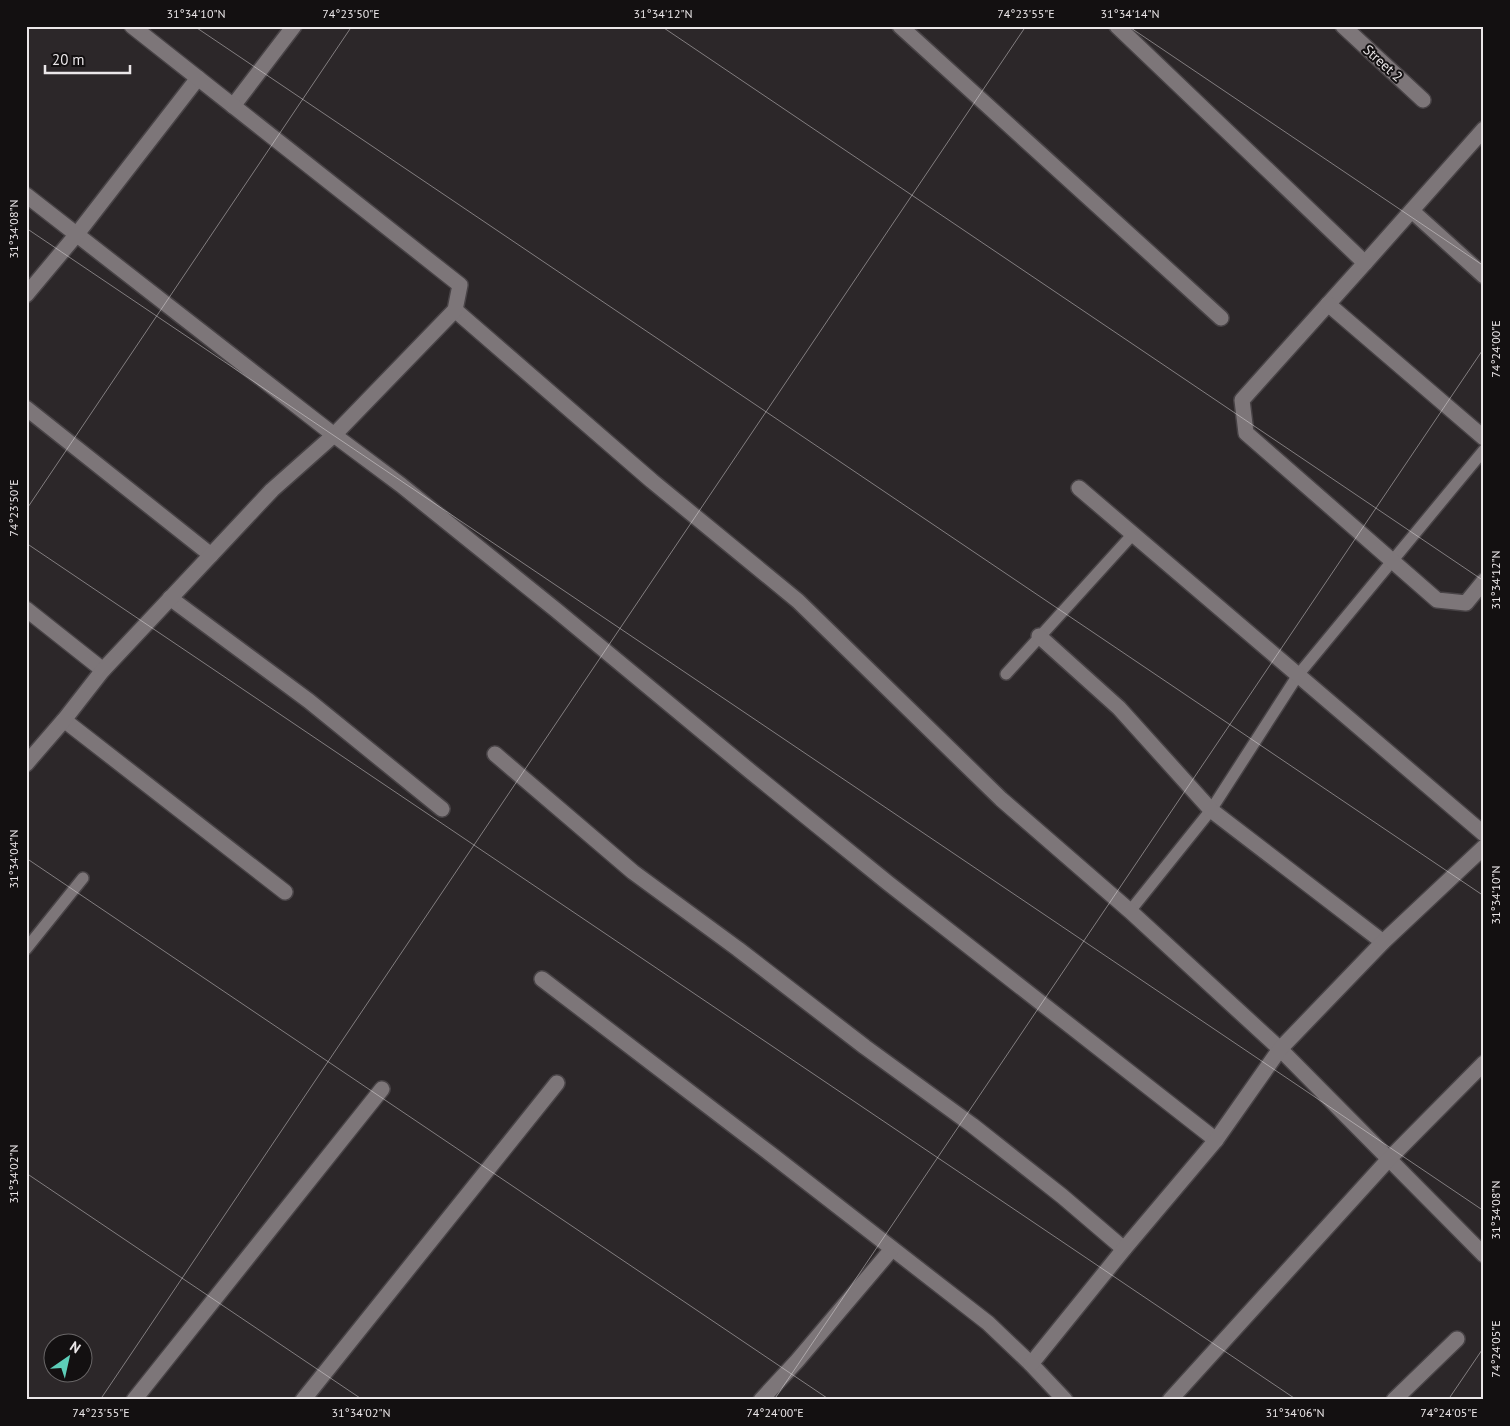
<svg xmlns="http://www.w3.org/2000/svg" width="1510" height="1426" viewBox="0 0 1510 1426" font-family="'PT Sans',sans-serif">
<rect width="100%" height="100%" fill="#2c2729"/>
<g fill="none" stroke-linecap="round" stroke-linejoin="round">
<defs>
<g id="lane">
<path d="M 1006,674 L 1133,534"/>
<path d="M 1130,911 L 1211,810 L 1298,675 L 1484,450"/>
<path d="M 26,949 L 83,878"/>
</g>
<g id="street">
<path d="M 900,26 L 1221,318"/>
<path d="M 1117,26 L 1365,263 L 1242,400 L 1246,433 L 1437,600 L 1466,603 L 1484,581"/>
<path d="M 1343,26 L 1423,100"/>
<path d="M 233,106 L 294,26"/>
<path d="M 26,195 L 334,435 L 401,485 L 556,610 L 750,771 L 888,883 L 1216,1140"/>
<path d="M 1412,211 L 1484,276"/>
<path d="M 1365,263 L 1484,129"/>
<path d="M 26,295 L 77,234 L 198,78"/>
<path d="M 1328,304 L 1484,438"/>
<path d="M 455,310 L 652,481 L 798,601 L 1001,799 L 1130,911 L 1280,1049 L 1484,1255"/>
<path d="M 26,408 L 211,555"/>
<path d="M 1079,488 L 1484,834"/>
<path d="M 170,598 L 309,701 L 442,809"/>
<path d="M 26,609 L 103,670"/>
<path d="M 1039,636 L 1119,708 L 1211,810 L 1383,942"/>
<path d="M 64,720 L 285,892"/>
<path d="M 495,754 L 633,872 L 738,949 L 865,1047 L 972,1125 L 1062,1196 L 1124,1249"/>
<path d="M 26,764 L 64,720 L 103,670 L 272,490 L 334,435 L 455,310 L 460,285 L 132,26"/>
<path d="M 542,979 L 772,1155 L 988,1323 L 1031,1364 L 1065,1400"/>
<path d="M 1031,1364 L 1124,1249 L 1216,1140 L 1280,1049 L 1383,942 L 1484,847"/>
<path d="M 134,1400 L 382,1089"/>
<path d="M 303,1400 L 557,1083"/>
<path d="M 761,1400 L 797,1361 L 892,1249"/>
<path d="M 1170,1400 L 1388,1160 L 1484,1063"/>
<path d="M 1394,1400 L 1457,1339"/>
</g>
</defs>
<!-- lane casing -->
<use href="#lane" stroke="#484346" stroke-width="14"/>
<!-- street casing -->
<use href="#street" stroke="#484346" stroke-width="18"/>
<!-- lane -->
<use href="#lane" stroke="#7d7679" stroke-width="11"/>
<!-- street -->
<use href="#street" stroke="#7d7679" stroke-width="15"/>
</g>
<!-- ticks -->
<path fill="none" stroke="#ebe7e9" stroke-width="1" stroke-opacity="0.45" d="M 194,26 L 1484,896M 661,26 L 1484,581M 1128,26 L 1484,266M 26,228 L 1484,1211M 26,510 L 352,26M 26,543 L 1297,1400M 26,858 L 830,1400M 26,1173 L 363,1400M 100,1400 L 1026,26M 774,1400 L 1484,348M 1448,1400 L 1484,1347"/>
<g text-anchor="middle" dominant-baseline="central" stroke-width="4" stroke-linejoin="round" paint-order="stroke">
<!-- street labels -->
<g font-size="14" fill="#ebe7e9" stroke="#131011">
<text transform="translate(1383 63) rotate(42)">Street 2</text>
</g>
</g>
<!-- border -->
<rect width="1510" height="1426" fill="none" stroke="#131011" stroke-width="55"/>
<!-- north arrow -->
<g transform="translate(68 1358) rotate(34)"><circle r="24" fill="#131011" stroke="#696667"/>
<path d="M0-4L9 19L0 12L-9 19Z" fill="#5dceb9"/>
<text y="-8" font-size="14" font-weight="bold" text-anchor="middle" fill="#ebe7e9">N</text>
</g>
<!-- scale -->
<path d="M45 65v8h85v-8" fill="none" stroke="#ebe7e9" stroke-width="2.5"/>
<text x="52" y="65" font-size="15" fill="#ebe7e9" stroke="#131011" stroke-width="4" paint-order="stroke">20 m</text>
<rect x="28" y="28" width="1454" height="1370" fill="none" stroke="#ebe7e9" stroke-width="2"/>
<g font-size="12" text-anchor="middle" fill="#ebe7e9">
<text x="196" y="18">31°34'10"N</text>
<text x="351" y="18">74°23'50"E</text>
<text x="663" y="18">31°34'12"N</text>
<text x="1026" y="18">74°23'55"E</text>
<text x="1130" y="18">31°34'14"N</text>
<text transform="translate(14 229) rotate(-90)" y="4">31°34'08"N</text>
<text transform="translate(1496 349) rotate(-90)" y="4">74°24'00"E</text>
<text transform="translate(14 508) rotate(-90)" y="4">74°23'50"E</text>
<text transform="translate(1496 580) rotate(-90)" y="4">31°34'12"N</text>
<text transform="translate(14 859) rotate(-90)" y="4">31°34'04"N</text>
<text transform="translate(1496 895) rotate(-90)" y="4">31°34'10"N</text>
<text transform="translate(14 1174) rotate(-90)" y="4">31°34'02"N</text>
<text transform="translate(1496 1210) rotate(-90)" y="4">31°34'08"N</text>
<text transform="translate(1496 1349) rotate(-90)" y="4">74°24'05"E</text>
<text x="101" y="1417">74°23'55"E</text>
<text x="361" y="1417">31°34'02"N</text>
<text x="775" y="1417">74°24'00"E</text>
<text x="1295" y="1417">31°34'06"N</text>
<text x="1449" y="1417">74°24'05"E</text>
</g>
</svg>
